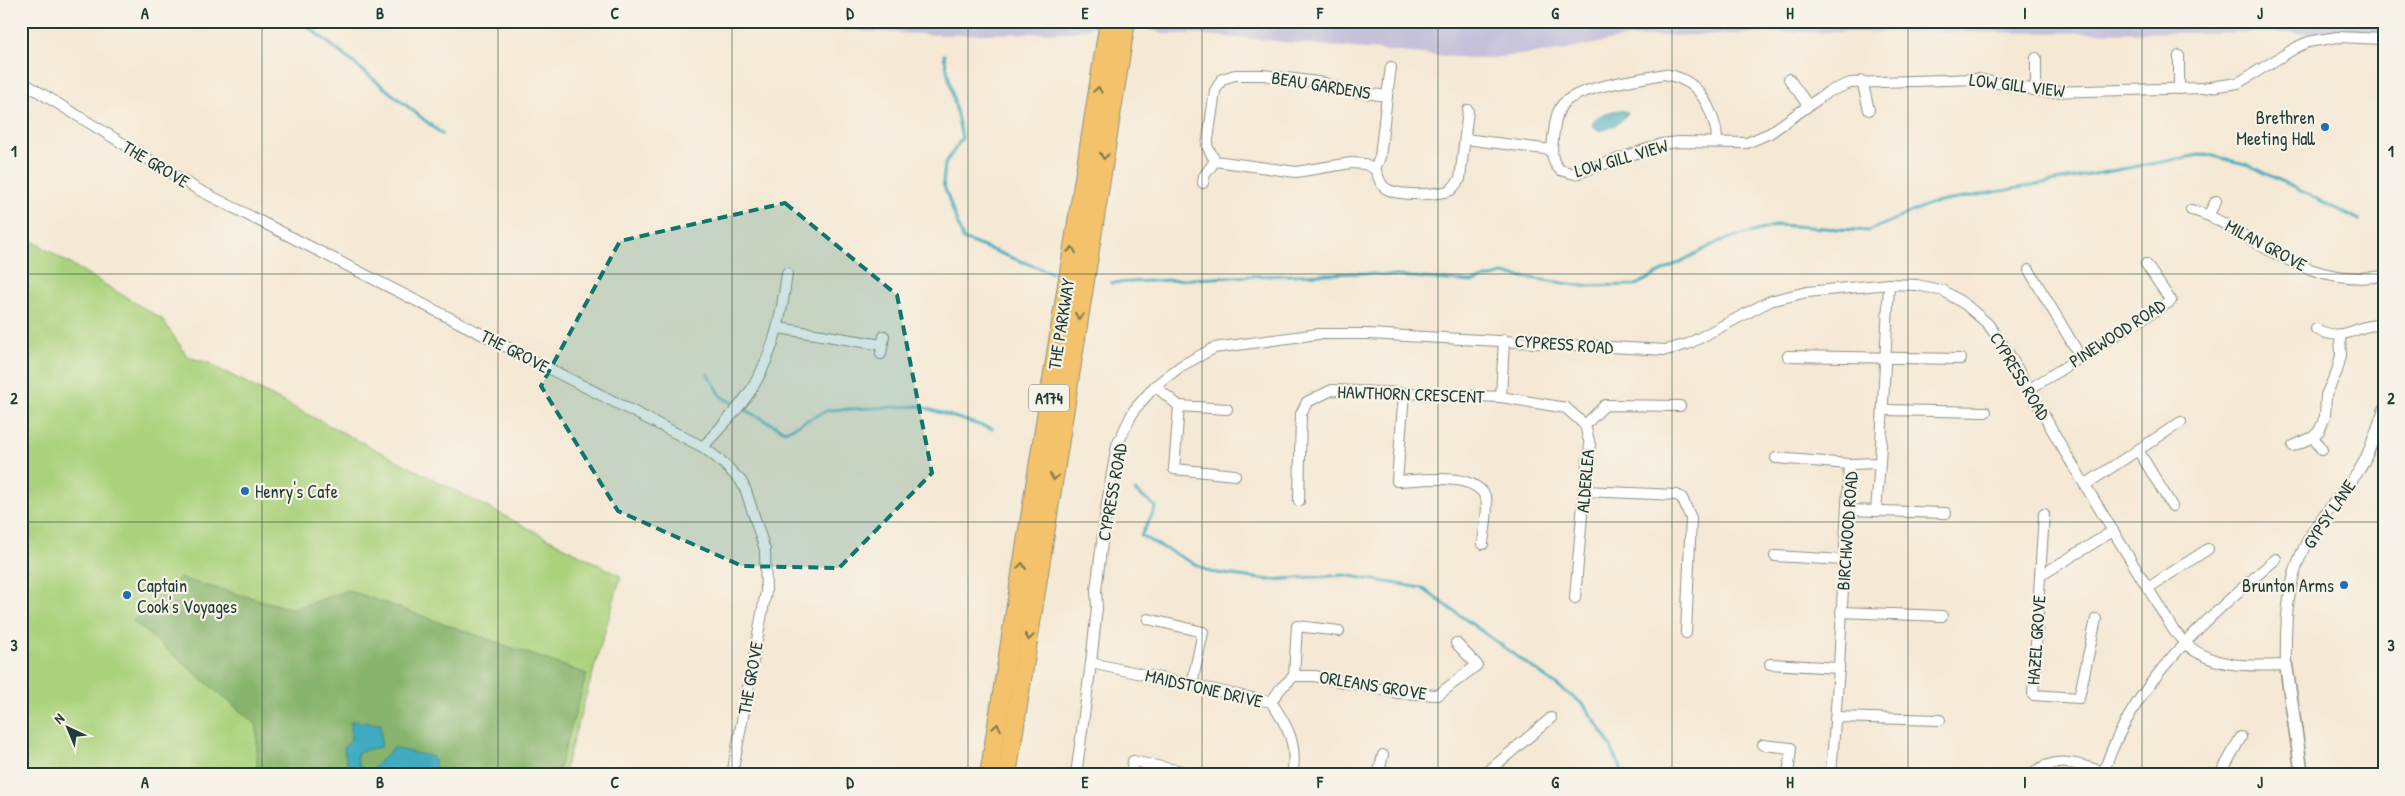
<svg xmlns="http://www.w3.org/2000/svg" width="2405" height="796" viewBox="0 0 2405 796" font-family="'Patrick Hand',sans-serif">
<rect width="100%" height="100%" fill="#f7f3e8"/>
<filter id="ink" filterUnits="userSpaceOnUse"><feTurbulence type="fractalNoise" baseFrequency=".02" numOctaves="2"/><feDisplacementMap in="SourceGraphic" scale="10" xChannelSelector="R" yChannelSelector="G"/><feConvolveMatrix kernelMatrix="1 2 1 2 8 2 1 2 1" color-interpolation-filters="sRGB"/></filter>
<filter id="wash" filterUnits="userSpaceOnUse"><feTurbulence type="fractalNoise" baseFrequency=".0096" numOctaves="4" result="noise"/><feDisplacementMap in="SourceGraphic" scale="20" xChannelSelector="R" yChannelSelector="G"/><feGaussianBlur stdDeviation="1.12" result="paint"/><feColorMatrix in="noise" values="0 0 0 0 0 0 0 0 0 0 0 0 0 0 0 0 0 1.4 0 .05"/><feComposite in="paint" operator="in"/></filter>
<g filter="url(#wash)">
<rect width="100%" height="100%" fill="#f5e8d4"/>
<!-- industrial -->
<path fill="#c6c0da" d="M 658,21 L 2384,21 L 2384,30 L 2308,33 L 1799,32 L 1628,37 L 1561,51 L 1480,59 L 1194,34 L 1164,34 L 1142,27 L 1093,27 L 1075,32 L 941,35 Z"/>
<!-- green -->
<path fill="#aad27c" stroke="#648858" d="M 21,234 L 162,319 L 188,357 L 206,362 L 621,576 L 563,775 L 21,775 Z"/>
<!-- forest -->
<path fill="#87b46c" stroke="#537850" d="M 179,578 L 293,609 L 348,590 L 587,674 L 557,775 L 437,775 L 433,757 L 368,774 L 359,767 L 356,757 L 360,751 L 351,722 L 351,740 L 344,747 L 349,775 L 257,775 L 257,725 L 133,621 Z"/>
<!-- water -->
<g fill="#3fabbe" stroke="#2f7479">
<path d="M 1620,110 L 1628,112 C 1624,122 1604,134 1594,129 L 1592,124 C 1597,114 1610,111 1620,110 Z"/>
<path d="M 351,721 L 381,724 L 381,747 L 360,751 L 356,757 L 360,767 L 368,774 L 393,748 L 433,757 L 437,775 L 349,775 L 344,747 L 351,740 Z"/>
</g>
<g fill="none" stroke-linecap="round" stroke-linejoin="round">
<!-- stream -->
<g stroke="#3fabbe" stroke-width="3">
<path d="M 301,21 L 442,134"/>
<path d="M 944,55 L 962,138 L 945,164 L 943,183 L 963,239 L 1052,273"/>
<path d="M 1111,283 L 1252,276 L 1363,273 L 1471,282 L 1503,274 L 1583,286 L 1636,285 L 1720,241 L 1778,225 L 1869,231 L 1929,204 L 2205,154 L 2249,165 L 2359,220"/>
<path d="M 708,374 L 722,397 L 785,431 L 828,410 L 919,406 L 992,429"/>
<path d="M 1135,491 L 1156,507 L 1141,536 L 1210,572 L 1269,580 L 1344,575 L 1422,588 L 1584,705 L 1606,737 L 1624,775"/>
</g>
</g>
</g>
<g filter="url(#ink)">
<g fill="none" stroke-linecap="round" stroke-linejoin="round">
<defs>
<g id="minor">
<path d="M 2179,56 L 2179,89"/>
<path d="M 1235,75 L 1263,75 L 1325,83 L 1343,90 L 1387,96 L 1380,157 L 1375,169 L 1365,164 L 1351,163 L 1296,172 L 1215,161 L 1207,146 L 1215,91 L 1222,79 Z"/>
<path d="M 1789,79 L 1808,105"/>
<path d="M 21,81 L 197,189 L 703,447 L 721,461 L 741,481 L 746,491 L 765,550 L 766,592 L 732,775"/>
<path d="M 1862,81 L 1869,110"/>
<path d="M 2033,90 L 2036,82 L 2036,58"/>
<path d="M 1387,96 L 1391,67"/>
<path d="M 1465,139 L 1552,150"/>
<path d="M 1716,143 C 1718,132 1715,126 1712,116 C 1703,91 1690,78 1664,74 C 1639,80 1577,86 1562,105 C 1555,114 1555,127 1553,138 C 1552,151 1550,160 1560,170 L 1575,174 L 1662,144 L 1678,142 L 1747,143 L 1770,133 L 1828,92 L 1850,83 L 1976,79 L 2047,92 L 2203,88 L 2238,83 L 2297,47 L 2308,42 L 2337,37 L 2384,39"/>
<path d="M 1375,169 C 1378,175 1379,182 1384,187 C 1395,197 1437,195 1451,190 L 1460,179 L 1468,110"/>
<path d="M 1203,183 L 1204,176 L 1215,161"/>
<path d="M 2191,210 C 2212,215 2228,226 2246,237 C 2291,264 2330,284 2384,276"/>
<path d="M 2209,214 L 2216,201"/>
<path d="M 2029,270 L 2080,356"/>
<path d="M 779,328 L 882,345"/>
<path d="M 2316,329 C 2348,345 2356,321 2384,326"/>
<path d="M 881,354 L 884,336"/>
<path d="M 1788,356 L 1961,359"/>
<path d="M 1155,386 L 1179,406 L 1174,469 L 1235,475"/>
<path d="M 2028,390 L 2171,301 L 2146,264"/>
<path d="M 1404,393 L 1397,481 C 1422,480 1475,471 1486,498 C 1489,507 1484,534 1483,544"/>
<path d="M 1501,397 L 1566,408 L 1585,425 L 1590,445 L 1584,491 L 1575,598"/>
<path d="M 1179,406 L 1227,409"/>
<path d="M 1884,410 L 1986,412"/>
<path d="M 1585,425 L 1605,405 L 1680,406"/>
<path d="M 2313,437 L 2322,450"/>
<path d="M 2373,439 L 2384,443"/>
<path d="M 2293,446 L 2313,437 L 2319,431 L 2325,417 L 2326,395 L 2337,371 L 2341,355 L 2340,336"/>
<path d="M 703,447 C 720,427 741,408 754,385 C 775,349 782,313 787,273"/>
<path d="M 2138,450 L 2181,422"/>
<path d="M 1776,458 L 1849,464"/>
<path d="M 2086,484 L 2138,450 L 2172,506"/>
<path d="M 1584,491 L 1677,495 L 1682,498 L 1691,518 L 1686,633"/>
<path d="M 1299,501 L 1301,414 L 1307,402 L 1332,390 L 1501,397 L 1504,340"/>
<path d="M 1847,510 L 1946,513"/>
<path d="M 1876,511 L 1880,463"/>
<path d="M 1775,556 L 1844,560"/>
<path d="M 2040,576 L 2044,514"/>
<path d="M 2148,588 L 2208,549"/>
<path d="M 1841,612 L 1942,616"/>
<path d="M 1148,619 L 1203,632 L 1192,684"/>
<path d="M 2096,619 L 2079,698 L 2033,695 L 2040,576 L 2113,531"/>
<path d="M 1091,663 L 1271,702 C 1288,726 1298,745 1292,775"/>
<path d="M 1770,664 L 1839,668"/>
<path d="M 1294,676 L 1297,626 L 1339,631"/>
<path d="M 1271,702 L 1281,688 L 1294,676 L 1314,676 L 1399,693 L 1438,695 L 1477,665 L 1456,643"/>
<path d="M 1836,717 L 1940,720"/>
<path d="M 1763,745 L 1791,748 L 1788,775"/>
<path d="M 1076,775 L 1091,663 L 1097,608 L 1096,590 L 1107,503 L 1117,445 L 1134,410 L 1155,386 L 1181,366 L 1214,348 L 1318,334 L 1368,334 L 1666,350 L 1688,344 L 1770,301 L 1807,292 L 1889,284 L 1917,285 L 1944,291 L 1966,305 L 1988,324 L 2009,354 L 2063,449 L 2174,631 C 2179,635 2182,641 2187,645 C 2216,669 2251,666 2286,665 C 2285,619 2287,573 2312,533 C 2325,511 2343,493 2358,472 C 2370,454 2376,430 2384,409"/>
<path d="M 1131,775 L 1133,761 L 1200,775"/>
<path d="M 1378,775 L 1383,755"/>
<path d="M 1484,775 L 1551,718"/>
<path d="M 1831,775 L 1839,668 L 1849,464 L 1880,463 L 1889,284"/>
<path d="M 2029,775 C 2057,755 2074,763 2104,772"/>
<path d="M 2103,775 C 2130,684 2207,618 2276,559"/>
<path d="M 2220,775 L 2241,737"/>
</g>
<path id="tertiary" d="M 2286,665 L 2302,775"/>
<g id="trunk">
<path d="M 989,775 L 1109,21"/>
<path d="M 1007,775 L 1126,21"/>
</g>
</defs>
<!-- minor casing -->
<use href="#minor" stroke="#8a9284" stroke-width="12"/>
<!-- tertiary casing -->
<use href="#tertiary" stroke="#8a9284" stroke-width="15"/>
<!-- trunk casing -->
<use href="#trunk" stroke="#8a9284" stroke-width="20"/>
<!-- minor -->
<use href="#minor" stroke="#fff" stroke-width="10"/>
<!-- tertiary -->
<use href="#tertiary" stroke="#fff" stroke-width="12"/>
<!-- trunk -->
<use href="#trunk" stroke="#f3c26a" stroke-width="18"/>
<!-- rail -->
<path stroke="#1f3d34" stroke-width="3" stroke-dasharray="8 4" stroke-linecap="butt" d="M 790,21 L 1161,23 L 1980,21"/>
</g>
<!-- one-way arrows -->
<defs><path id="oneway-chevron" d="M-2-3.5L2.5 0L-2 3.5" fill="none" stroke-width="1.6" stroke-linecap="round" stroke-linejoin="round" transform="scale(1.25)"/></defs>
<g stroke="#7e794c">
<use href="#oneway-chevron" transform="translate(1098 90) rotate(-81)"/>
<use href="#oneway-chevron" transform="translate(1104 156) rotate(99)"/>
<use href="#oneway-chevron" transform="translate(1072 250) rotate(-81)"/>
<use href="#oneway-chevron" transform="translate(1079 316) rotate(99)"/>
<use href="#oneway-chevron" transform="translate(1054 477) rotate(99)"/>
<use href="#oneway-chevron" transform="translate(1022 566) rotate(-81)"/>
<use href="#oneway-chevron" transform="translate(1029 637) rotate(99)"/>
<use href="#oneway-chevron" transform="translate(997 727) rotate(-81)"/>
</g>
</g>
<!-- marked area -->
<path fill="#0f766e" fill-opacity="0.2" stroke="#0f766e" stroke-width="4" stroke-dasharray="10 6" stroke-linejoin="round" d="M 785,203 L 897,295 L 932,473 L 839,568 L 742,566 L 618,511 L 541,386 L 620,241 Z"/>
<!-- grid -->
<path fill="none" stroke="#1f3d34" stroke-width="1" stroke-opacity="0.55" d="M 262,21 L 262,775M 498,21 L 498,775M 732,21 L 732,775M 968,21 L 968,775M 1202,21 L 1202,775M 1438,21 L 1438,775M 1672,21 L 1672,775M 1908,21 L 1908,775M 2142,21 L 2142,775M 21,274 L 2384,274M 21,522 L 2384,522"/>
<!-- markers -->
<g fill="#1f6fb2" stroke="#f7f3e8" stroke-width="2">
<circle cx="2325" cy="127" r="5"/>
<circle cx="245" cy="491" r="5"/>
<circle cx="2344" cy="585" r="5"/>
<circle cx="127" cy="595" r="5"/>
</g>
<g text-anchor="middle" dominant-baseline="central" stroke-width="4.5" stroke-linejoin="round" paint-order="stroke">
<!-- shield labels -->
<rect fill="#f7f3e8" stroke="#60746a" stroke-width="1" x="1029" y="384.5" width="40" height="27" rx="4"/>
<g font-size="16" font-weight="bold" fill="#1f3d34">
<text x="1049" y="398">A174</text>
</g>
<!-- street labels -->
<g font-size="18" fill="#1f3d34" stroke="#f7f3e8">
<text transform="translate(1321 85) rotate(9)">BEAU GARDENS</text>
<text transform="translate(2017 85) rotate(7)">LOW GILL VIEW</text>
<text transform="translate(1621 158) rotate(-16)">LOW GILL VIEW</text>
<text transform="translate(156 164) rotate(31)">THE GROVE</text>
<text transform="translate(2266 245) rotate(28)">MILAN GROVE</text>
<text transform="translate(1061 324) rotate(-81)">THE PARKWAY</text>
<text transform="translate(2117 333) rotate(-33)">PINEWOOD ROAD</text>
<text transform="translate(1564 344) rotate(4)">CYPRESS ROAD</text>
<text transform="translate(515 351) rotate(27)">THE GROVE</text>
<text transform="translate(2020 376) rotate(59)">CYPRESS ROAD</text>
<text transform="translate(1411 394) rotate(2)">HAWTHORN CRESCENT</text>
<text transform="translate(1585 481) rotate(-85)">ALDERLEA</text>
<text transform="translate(1112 492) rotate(-80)">CYPRESS ROAD</text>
<text transform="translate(2329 514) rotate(-56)">GYPSY LANE</text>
<text transform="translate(1847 531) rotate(-86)">BIRCHWOOD ROAD</text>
<text transform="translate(2036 640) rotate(-86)">HAZEL GROVE</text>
<text transform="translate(750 678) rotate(-80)">THE GROVE</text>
<text transform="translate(1373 685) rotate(9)">ORLEANS GROVE</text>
<text transform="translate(1204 688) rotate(13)">MAIDSTONE DRIVE</text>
</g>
<!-- poi labels -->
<g font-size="18" fill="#1f3d34" stroke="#f7f3e8" text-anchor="end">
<text x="2315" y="117">Brethren<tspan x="2315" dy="21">Meeting Hall</tspan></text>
<text x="255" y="491" text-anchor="start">Henry's Cafe</text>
<text x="137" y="585" text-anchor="start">Captain<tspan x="137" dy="21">Cook's Voyages</tspan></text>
<text x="2334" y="585">Brunton Arms</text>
</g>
</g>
<!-- margin -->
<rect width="2405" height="796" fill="none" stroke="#f7f3e8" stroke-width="55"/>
<!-- north arrow -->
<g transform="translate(68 728) rotate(316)" stroke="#f7f3e8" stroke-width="4" paint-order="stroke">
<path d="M0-4L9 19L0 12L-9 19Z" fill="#1f3d34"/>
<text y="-8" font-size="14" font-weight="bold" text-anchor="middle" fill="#1f3d34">N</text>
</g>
<rect x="28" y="28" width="2350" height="740" fill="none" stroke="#1f3d34" stroke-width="2"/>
<g font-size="16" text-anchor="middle" font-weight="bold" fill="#1f3d34">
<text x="145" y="19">A</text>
<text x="380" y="19">B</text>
<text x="615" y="19">C</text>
<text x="850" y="19">D</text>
<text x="1085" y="19">E</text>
<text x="1320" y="19">F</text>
<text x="1555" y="19">G</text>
<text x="1790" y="19">H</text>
<text x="2025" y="19">I</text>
<text x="2260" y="19">J</text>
<text x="14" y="157">1</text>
<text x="2391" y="157">1</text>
<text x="14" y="404">2</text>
<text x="2391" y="404">2</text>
<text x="14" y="651">3</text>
<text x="2391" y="651">3</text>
<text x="145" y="788">A</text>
<text x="380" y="788">B</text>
<text x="615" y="788">C</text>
<text x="850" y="788">D</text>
<text x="1085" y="788">E</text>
<text x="1320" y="788">F</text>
<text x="1555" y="788">G</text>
<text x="1790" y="788">H</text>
<text x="2025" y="788">I</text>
<text x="2260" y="788">J</text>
</g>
</svg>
